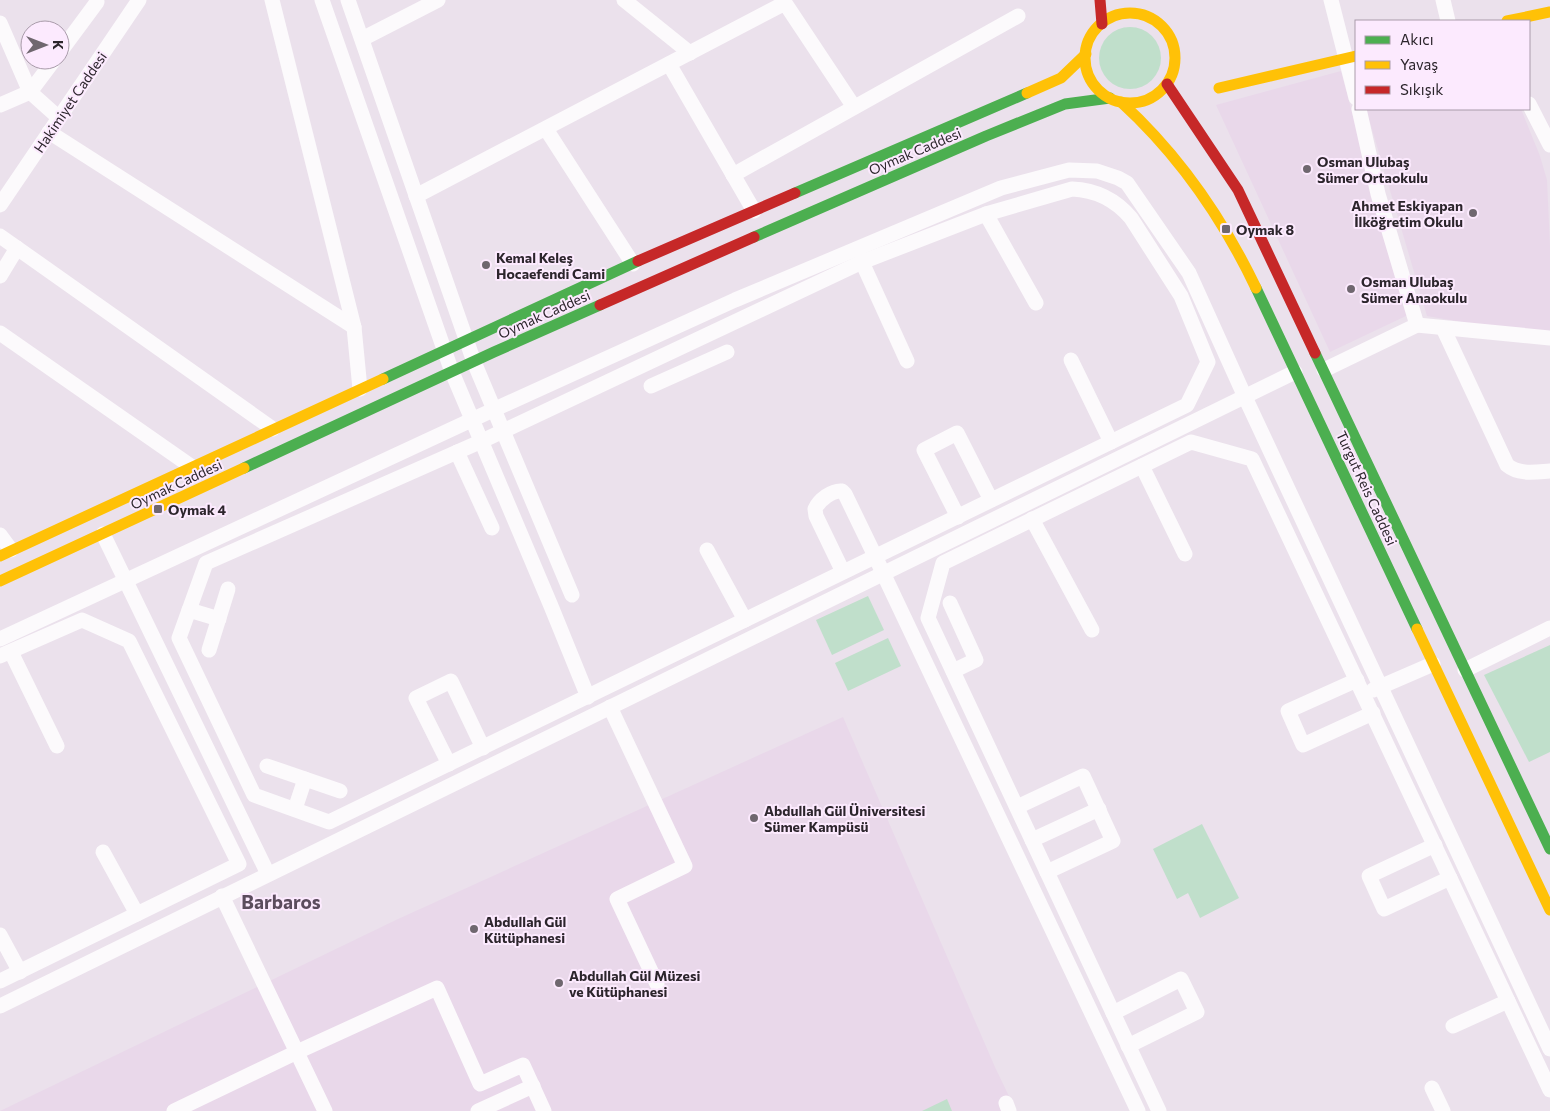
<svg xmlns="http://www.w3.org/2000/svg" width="1550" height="1111" viewBox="0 0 1550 1111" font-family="Commissioner,sans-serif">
<rect width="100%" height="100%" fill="#ebe1ec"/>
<!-- built -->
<g fill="#e9d8ea">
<path d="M 1341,71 L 1384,233 L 1408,315 L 1330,352 L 1216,105 Z"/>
<path d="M 1366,109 L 1521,109 L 1540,156 L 1547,180 L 1550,245 L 1550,337 L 1427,316 Z"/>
<path d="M 843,717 L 995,1067 L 1016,1111 L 0,1111 L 398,919 Z"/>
</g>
<!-- green -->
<g fill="#c0dfcb">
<circle cx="1130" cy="58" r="31"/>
<path d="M 868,596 L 884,630 L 832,655 L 816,620 Z"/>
<path d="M 888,638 L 901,666 L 848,691 L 835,663 Z"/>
<path d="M 1550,645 L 1550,752 L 1529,762 L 1484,675 Z"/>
<path d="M 1202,824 L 1239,898 L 1200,918 L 1188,893 L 1177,899 L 1153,849 Z"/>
<path d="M 947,1099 L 952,1111 L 922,1111 Z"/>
</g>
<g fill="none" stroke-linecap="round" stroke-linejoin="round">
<!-- street -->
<g stroke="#fcfafc" stroke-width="15">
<path d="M 272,0 L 354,327 L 360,389"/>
<path d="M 322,0 L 452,372 L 551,606 L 588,697"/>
<path d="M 348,0 L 474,362 L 572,595"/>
<path d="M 624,0 L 690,53"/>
<path d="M 1331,0 L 1356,98"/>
<path d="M 1443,0 L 1448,21"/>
<path d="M 0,23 L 30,92 L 59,118"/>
<path d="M 362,39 L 438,0"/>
<path d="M 60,52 L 97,2"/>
<path d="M 669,64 L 754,211"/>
<path d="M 1529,104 L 1550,145"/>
<path d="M 0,105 L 30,92 L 54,60"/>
<path d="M 546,129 L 633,264"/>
<path d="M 49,132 L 354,327"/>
<path d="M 733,175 L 1018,16"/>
<path d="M 1072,189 C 1096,190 1115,199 1131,218 L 1181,296 L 1208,362 L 1187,405 L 329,822 L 254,795 L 179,638 L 206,563 L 482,441 L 862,262 L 986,214 Z"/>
<path d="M 416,196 L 785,3 L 854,107"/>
<path d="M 0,205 L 139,0"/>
<path d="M 986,214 L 1036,303"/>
<path d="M 0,236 L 273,429"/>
<path d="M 862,262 L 907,361"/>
<path d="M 0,276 L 17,248"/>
<path d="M 1417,325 L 1550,338"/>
<path d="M 1443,328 L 1507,465 C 1519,475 1535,472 1550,471"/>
<path d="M 0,333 L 192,467"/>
<path d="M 1071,360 L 1111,442"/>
<path d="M 1324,370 L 1417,325 L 1378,194 L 1359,109"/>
<path d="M 651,386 L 727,352"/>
<path d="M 457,452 L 492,528"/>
<path d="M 1142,466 L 1185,554"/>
<path d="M 958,517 L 924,450 L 957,433 L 991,500"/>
<path d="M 1032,519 L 1092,630"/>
<path d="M 103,534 L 268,874"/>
<path d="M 0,535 L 11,550"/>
<path d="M 707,550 L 745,620"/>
<path d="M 843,572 L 816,516 L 815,509 C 819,500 832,490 842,491 L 845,494 L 875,556 L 1138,1111"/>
<path d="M 950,603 L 976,660 L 953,671"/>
<path d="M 189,610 L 219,619"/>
<path d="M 0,639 L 493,410 L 735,300 L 1001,188 L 1069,170 L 1097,171 L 1118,178 L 1127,183 L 1189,273 L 1245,397 L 1550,1049"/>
<path d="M 209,650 L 228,589"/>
<path d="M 11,652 L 57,746"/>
<path d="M 0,656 L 82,620 L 129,641 L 239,864 L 0,981"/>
<path d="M 1465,670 L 1550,628"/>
<path d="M 1357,680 L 1288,711 L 1303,745 L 1373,713"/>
<path d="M 1373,690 L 1433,664"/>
<path d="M 610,707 L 685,866 L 617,899 L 657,984"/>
<path d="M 449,764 L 416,698 L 451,681 L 483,748"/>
<path d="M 267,766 L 340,791"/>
<path d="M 1017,807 L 1083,776 L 1113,841 L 1047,872"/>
<path d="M 295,809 L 305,779"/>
<path d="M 1032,840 L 1099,809"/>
<path d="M 1435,845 L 1369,876 L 1384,909 L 1450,878"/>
<path d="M 103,852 L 137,914"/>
<path d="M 222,896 L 325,1111"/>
<path d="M 0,935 L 20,972"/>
<path d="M 0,1006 L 1295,372"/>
<path d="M 1113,1013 L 1181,979 L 1197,1012 L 1128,1046"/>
<path d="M 1453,1026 L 1508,1001"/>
<path d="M 1432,1088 L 1443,1111"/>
<path d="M 1006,1103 L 1009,1111"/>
<path d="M 174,1111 L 297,1052 L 437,988 L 480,1084 L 523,1065 L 544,1111"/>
<path d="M 478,1111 L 533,1086"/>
<path d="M 1159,1111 L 928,618 L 943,563 L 1191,442 L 1252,459 L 1550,1090"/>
</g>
<!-- fast -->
<g stroke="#4caf50" stroke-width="11">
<path d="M 795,193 L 1027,93"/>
<path d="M 754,237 L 986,136 L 1065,104 L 1110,98"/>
<path d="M 1256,288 L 1417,629"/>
<path d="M 1315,353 L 1550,849"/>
<path d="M 383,379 L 638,261"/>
<path d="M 244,468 L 494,352 L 600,305"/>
</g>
<!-- slow -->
<g stroke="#ffc107" stroke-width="11">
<circle cx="1130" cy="58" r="45"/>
<path d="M 1507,21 L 1550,12"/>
<path d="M 1219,88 L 1356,56"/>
<path d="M 1027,93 L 1061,78 L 1086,54"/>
<path d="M 1121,102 C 1179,155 1222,217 1256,288"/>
<path d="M 0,556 L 383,379"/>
<path d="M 0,581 L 244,468"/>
<path d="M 1417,629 L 1550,910"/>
</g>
<!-- jam -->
<g stroke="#c62828" stroke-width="11">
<path d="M 1100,0 L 1102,24"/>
<path d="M 1167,84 L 1238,190 L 1315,353"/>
<path d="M 638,261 L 795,193"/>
<path d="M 600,305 L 754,237"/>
</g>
</g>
<!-- markers -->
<g fill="#6f676f" stroke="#fceafe" stroke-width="2">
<circle cx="1307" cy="169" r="5"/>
<circle cx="1473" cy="213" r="5"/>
<rect x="1221" y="224" width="10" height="10" rx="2.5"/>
<circle cx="486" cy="265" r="5"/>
<circle cx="1351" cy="289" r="5"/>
<rect x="153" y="504" width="10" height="10" rx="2.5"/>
<circle cx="754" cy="818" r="5"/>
<circle cx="474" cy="929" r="5"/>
<circle cx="559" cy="983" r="5"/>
</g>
<g text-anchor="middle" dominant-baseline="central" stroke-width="4" stroke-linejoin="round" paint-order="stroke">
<!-- street labels -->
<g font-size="14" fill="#2c252c" stroke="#fceafe">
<text transform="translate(70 102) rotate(-56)">Hakimiyet Caddesi</text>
<text transform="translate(915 151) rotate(-23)">Oymak Caddesi</text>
<text transform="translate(544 314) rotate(-24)">Oymak Caddesi</text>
<text transform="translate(176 484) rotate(-25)">Oymak Caddesi</text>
<text transform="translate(1367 488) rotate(65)">Turgut Reis Caddesi</text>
</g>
<!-- poi labels -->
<g font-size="14" font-weight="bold" fill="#2c252c" stroke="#fceafe" text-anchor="start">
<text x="1317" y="161">Osman Ulubaş<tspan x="1317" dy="16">Sümer Ortaokulu</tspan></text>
<text x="1463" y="205" text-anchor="end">Ahmet Eskiyapan<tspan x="1463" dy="16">İlköğretim Okulu</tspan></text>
<text x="1236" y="229">Oymak 8</text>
<text x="496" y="257">Kemal Keleş<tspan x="496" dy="16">Hocaefendi Cami</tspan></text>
<text x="1361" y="281">Osman Ulubaş<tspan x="1361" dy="16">Sümer Anaokulu</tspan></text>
<text x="168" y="509">Oymak 4</text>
<text x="764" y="810">Abdullah Gül Üniversitesi<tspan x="764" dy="16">Sümer Kampüsü</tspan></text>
<text x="484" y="921">Abdullah Gül<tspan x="484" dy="16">Kütüphanesi</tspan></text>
<text x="569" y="975">Abdullah Gül Müzesi<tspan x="569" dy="16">ve Kütüphanesi</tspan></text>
</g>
<!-- district labels -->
<g font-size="19" font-weight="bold" fill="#5b4c5d" stroke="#fceafe">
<text x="281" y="901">Barbaros</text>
</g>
</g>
<!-- legend -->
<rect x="1355" y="20" width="175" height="90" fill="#fceafe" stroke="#a99baa"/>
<rect x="1365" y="36" width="25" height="8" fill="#4caf50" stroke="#a99baa"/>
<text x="1400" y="45" font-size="15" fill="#2c252c">Akıcı</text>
<rect x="1365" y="61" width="25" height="8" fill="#ffc107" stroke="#a99baa"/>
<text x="1400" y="70" font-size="15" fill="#2c252c">Yavaş</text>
<rect x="1365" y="86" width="25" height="8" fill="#c62828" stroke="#a99baa"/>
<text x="1400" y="95" font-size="15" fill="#2c252c">Sıkışık</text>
<!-- north arrow -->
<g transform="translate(45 45) rotate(90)"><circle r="24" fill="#fceafe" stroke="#a99baa"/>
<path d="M0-4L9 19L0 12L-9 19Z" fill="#6f676f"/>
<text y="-8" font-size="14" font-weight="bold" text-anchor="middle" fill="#2c252c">K</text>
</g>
</svg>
